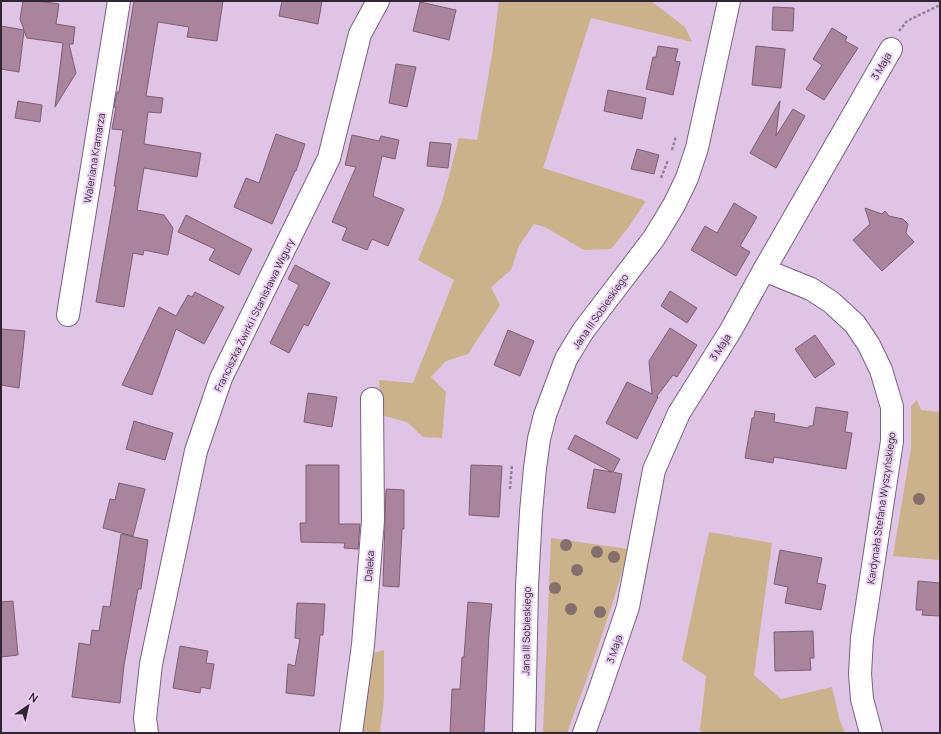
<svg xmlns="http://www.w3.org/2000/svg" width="941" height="734" viewBox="0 0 941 734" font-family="Manrope,sans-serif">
<rect width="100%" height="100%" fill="#dfc4e6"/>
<!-- green -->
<g fill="#cbb28a">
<path d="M 499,1 L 651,1 L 685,27 L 692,42 L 591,18 L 543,168 L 646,201 L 628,228 L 611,249 L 584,250 L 545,227 L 534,224 L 519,246 L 511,270 L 491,287 L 500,305 L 468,354 L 446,361 L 431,377 L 446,392 L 442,438 L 423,437 L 407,422 L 381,415 L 379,380 L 413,383 L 454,280 L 418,260 L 442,202 L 459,138 L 477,140 L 492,55 Z"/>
<path d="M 917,400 L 921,410 L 940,412 L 940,560 L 893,556 L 911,448 L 911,406 Z"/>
<path d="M 709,532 L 772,543 L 754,675 L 781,699 L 832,687 L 839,718 L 845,733 L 702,733 L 700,730 L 706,676 L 682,660 Z"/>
<path d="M 551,538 L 628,549 C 612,612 589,672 567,733 L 543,733 Z"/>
<path d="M 384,650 L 384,699 L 380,733 L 356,733 L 367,655 Z"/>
</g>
<!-- building -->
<g fill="#a9849c" stroke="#7f5d74">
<path d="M 23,1 L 38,1 L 59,4 L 56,24 L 75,27 L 73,44 L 69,44 L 76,73 L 55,107 L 63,43 L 27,38 L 24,31 L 19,72 L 1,69 L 1,26 L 24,30 L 20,19 Z"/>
<path d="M 134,1 L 223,1 L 217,41 L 187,37 L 189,27 L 158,22 L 146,96 L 163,98 L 161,113 L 148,112 L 144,144 L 201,153 L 197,177 L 144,168 L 137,210 L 164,215 L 173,228 L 168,255 L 144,250 L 143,255 L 133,253 L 124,307 L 96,302 L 116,186 L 114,186 L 123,130 L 112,129 L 116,107 L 114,107 L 117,92 L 119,92 Z"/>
<path d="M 282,1 L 322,1 L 318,24 L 279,16 Z"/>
<path d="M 420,2 L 456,10 L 449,40 L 413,31 Z"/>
<path d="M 773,7 L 794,8 L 793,31 L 772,30 Z"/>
<path d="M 832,28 L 847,37 L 845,41 L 858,48 L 824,100 L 806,89 L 822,65 L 813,59 Z"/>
<path d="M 658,46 L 678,49 L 675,61 L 680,62 L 673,95 L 646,89 L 653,57 L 656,57 Z"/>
<path d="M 756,46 L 785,49 L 781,88 L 752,85 Z"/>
<path d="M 396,64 L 416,67 L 407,107 L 389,103 Z"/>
<path d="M 608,90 L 646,98 L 642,119 L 604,111 Z"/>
<path d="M 18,101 L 42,105 L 40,122 L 15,118 Z"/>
<path d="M 780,101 L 776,136 L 793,109 L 805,116 L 776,168 L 750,153 Z"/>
<path d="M 276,134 L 305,144 L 296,171 L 295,171 L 272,224 L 234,207 L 246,178 L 259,183 Z"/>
<path d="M 352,135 L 379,141 L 381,136 L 399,140 L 395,159 L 382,156 L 373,196 L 404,209 L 388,246 L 372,239 L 367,250 L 342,240 L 347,228 L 332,222 L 356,167 L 345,165 Z"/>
<path d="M 430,142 L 451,144 L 448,168 L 427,166 Z"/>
<path d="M 637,149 L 659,155 L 654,174 L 631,169 Z"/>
<path d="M 734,203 L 757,217 L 740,246 L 750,252 L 736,276 L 691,250 L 705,226 L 717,233 Z"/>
<path d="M 865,208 L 882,214 L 885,211 L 889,216 L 903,219 L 908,224 L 906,233 L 914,242 L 882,271 L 853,240 L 870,224 Z"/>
<path d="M 186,215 L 252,249 L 239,275 L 209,260 L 215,249 L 178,232 Z"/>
<path d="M 295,265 L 330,283 L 308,326 L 304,324 L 289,353 L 270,343 L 299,285 L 288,279 Z"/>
<path d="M 670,291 L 697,308 L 687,323 L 661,306 Z"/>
<path d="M 195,292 L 224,307 L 204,344 L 176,329 L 152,395 L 122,385 L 159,307 L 176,316 L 188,295 L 192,297 Z"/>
<path d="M 670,328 L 697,345 L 677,377 L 673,375 L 657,396 L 658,397 L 637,439 L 606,423 L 627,382 L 652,394 L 649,361 Z"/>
<path d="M 1,329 L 25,331 L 19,388 L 1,385 Z"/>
<path d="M 508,330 L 534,341 L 520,376 L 494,365 Z"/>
<path d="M 815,335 L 835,364 L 815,378 L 795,349 Z"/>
<path d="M 308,393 L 337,397 L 332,427 L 304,422 Z"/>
<path d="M 816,407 L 848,412 L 845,432 L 852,433 L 846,469 L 774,457 L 773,463 L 745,458 L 752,418 L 754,418 L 755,411 L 775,414 L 774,422 L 808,428 L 809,426 L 813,426 Z"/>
<path d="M 134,421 L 173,433 L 165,460 L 126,449 Z"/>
<path d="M 575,435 L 620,459 L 613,472 L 622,474 L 615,513 L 587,508 L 594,469 L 612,472 L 568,449 Z"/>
<path d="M 306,465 L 339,465 L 339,524 L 360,524 L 358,549 L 344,548 L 345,543 L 301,542 L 300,523 L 306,523 Z"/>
<path d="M 471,465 L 502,466 L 499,517 L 469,515 Z"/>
<path d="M 119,483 L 145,489 L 133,536 L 103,528 L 110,499 L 115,500 Z"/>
<path d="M 386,489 L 404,490 L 404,529 L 402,529 L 399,587 L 383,586 Z"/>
<path d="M 121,534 L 148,540 L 141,589 L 138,589 L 124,665 L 120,703 L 72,697 L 79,643 L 90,645 L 92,630 L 99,631 L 103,606 L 110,607 Z"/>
<path d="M 780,550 L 822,558 L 817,583 L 826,585 L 821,610 L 785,603 L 788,587 L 774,584 Z"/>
<path d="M 918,581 L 940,583 L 940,616 L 922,615 L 923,610 L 916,610 Z"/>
<path d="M 13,601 L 18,655 L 1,657 L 1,602 Z"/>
<path d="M 468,602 L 492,604 L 489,634 L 484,733 L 450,733 L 452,689 L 460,689 L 462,657 L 464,657 Z"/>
<path d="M 297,603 L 325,604 L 323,635 L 320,635 L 314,696 L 286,693 L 288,664 L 295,666 L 300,639 L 295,638 Z"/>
<path d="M 813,631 L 814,658 L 810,658 L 811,670 L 775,671 L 774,632 Z"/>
<path d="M 180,646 L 208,651 L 206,663 L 214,664 L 210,689 L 201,687 L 200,693 L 173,688 Z"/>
</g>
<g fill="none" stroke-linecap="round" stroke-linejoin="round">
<defs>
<g id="minor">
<path d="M 764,270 L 811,289 L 831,302 L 855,324 L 869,345 L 881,370 L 892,407 L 892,441 L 862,638 L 860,674 L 862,699 L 871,733"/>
<path d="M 68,315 L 119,1"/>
<path d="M 147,733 L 145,718 L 151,664 L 196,451 L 221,378 L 329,158 L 360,34 L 378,1"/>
<path d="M 351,733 L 363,645 L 373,520 L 372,399"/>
<path d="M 584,733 L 599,692 L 628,607 L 654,470 L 679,413 L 731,330 L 764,270 L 891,49"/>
</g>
<path id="secondary" d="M 524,733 L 527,586 L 531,512 L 535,468 L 539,439 L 545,415 L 566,359 L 583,331 L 654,238 L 674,205 L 687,178 L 697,148 L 729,1"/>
</defs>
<!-- minor casing -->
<use href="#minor" stroke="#7a6281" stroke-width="24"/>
<!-- secondary casing -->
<use href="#secondary" stroke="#7a6281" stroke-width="24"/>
<!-- path -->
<g stroke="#948099" stroke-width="2.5" stroke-dasharray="3 2" stroke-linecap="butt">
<path d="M 899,31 L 907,21 L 940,5"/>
<path d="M 672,150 L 676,136"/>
<path d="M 661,178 L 668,160"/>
<path d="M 510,489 L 512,464"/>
</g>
<!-- minor -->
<use href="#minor" stroke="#fff" stroke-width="22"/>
<!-- secondary -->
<use href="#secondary" stroke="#fff" stroke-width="22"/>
</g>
<!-- trees -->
<g fill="#846f6d">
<circle cx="919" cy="499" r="6"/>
<circle cx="566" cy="545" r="6"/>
<circle cx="597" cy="552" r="6"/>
<circle cx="614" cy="557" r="6"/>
<circle cx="577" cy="570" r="6"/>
<circle cx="555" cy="588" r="6"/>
<circle cx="571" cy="609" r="6"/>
<circle cx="600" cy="612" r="6"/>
</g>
<g text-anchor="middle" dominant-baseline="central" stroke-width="4" stroke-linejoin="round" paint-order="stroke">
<!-- street labels -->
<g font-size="10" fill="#312633" stroke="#ecd1f3">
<text transform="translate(881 66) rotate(-60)">3 Maja</text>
<text transform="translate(94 158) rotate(-81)">Waleriana Kramarza</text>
<text transform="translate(600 311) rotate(-55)">Jana III Sobieskiego</text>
<text transform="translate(254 315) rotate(-64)">Franciszka Żwirki i Stanisława Wigury</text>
<text transform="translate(720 347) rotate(-57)">3 Maja</text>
<text transform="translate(881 508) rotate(-82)">Kardynała Stefana Wyszyńskiego</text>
<text transform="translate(369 566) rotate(-85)">Daleka</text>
<text transform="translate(526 631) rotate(-89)">Jana III Sobieskiego</text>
<text transform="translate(614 649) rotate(-72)">3 Maja</text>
</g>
</g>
<!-- border -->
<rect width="941" height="734" fill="none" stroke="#312633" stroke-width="4"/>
<!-- north arrow -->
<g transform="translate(28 706) rotate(34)" stroke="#ecd1f3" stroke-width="3" paint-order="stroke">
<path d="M0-3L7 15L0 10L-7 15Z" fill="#312633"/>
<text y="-6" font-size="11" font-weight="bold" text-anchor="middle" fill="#312633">N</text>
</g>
</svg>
